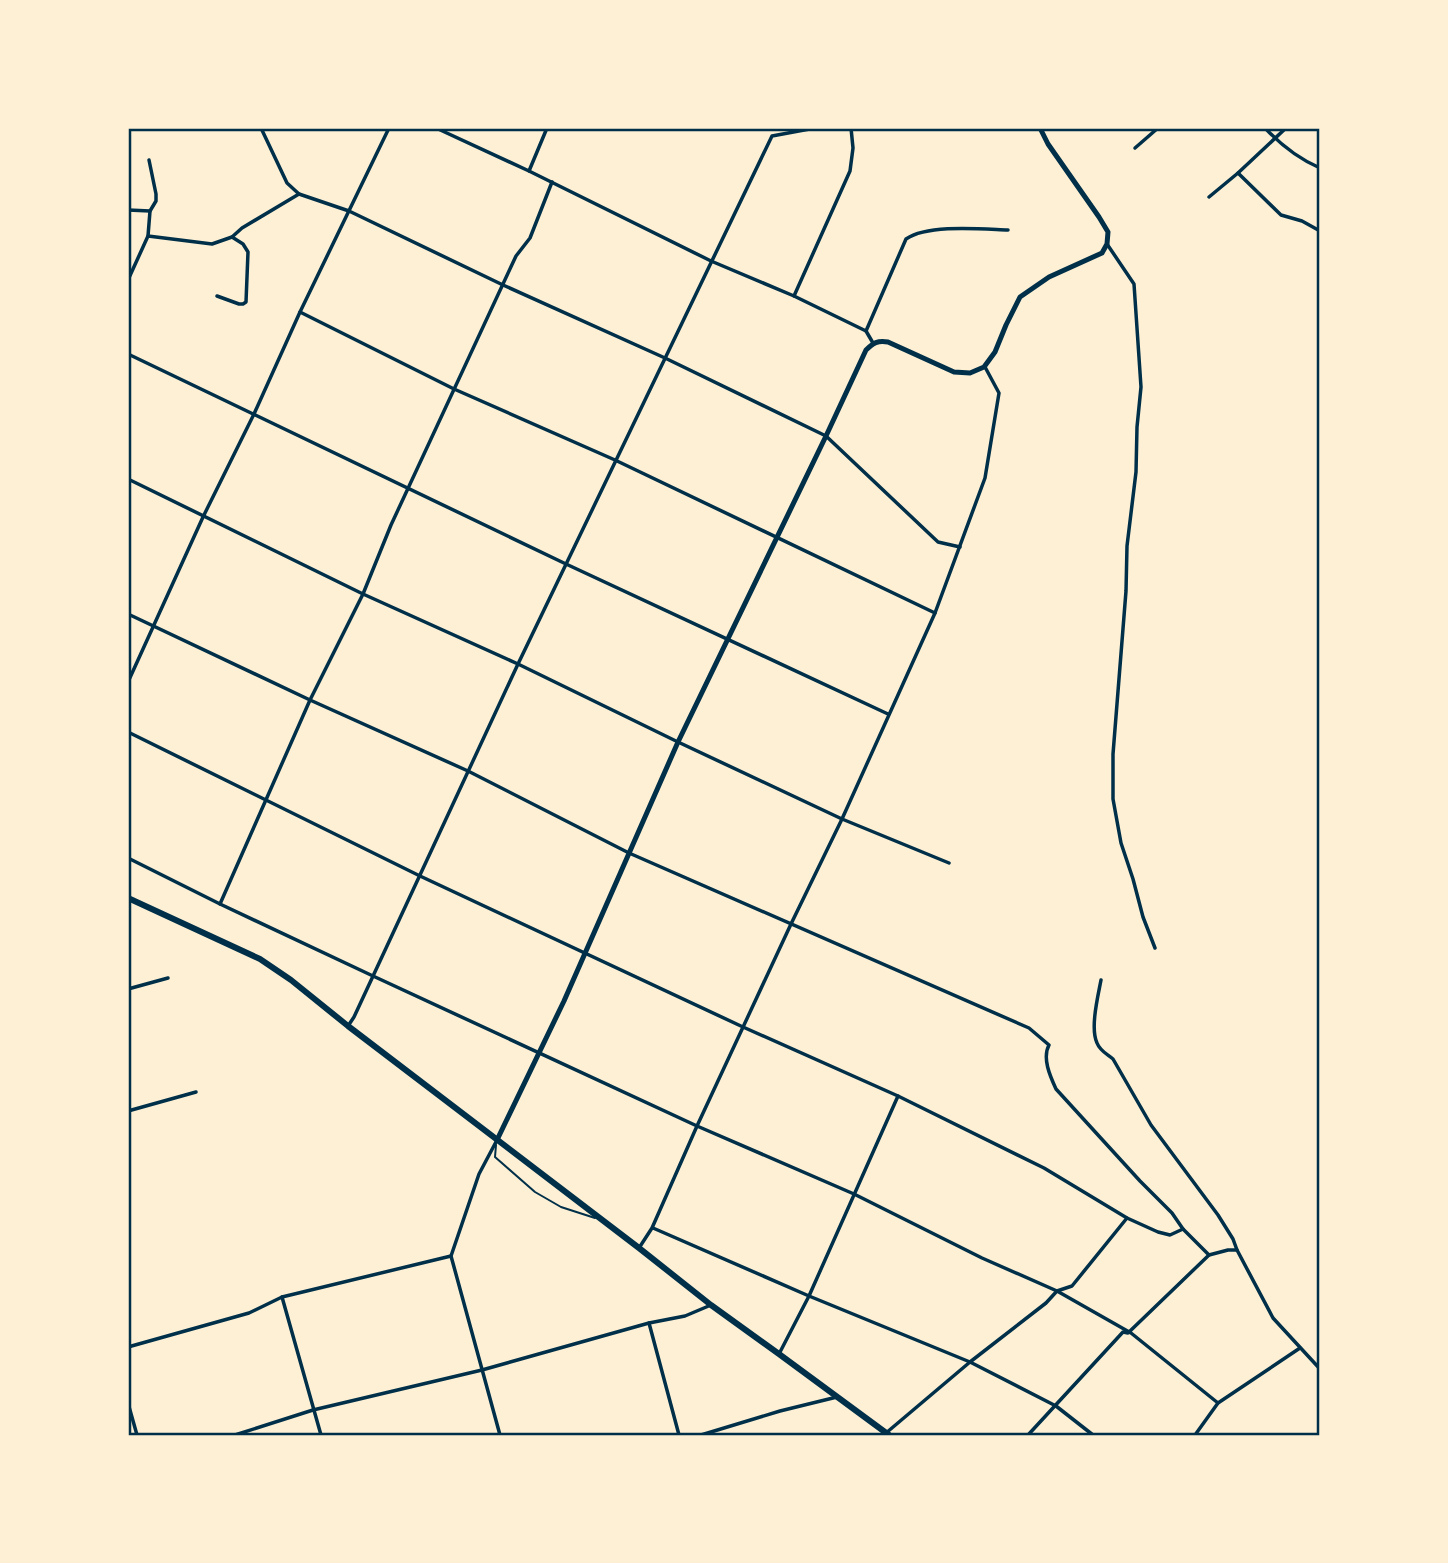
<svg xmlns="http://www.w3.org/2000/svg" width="1448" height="1563" viewBox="0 0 1448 1563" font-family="'Roboto Serif',serif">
<rect width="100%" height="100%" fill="#fdf0d5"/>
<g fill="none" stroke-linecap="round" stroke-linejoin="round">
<!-- service -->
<path stroke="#003049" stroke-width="2" d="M 496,1145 L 495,1157 L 535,1192 L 561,1207 L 595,1218"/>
<!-- minor -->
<g stroke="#003049" stroke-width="3.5">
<path d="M 261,128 L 287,183 L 299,194 L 349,211 L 503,285 L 665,358 L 826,436 L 938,542 L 960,547"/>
<path d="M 436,128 L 529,171 L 711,261 L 794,296 L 866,331 L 873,343"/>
<path d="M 1265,128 C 1281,145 1299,159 1320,168"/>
<path d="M 1135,148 L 1158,128"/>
<path d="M 529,171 L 547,128"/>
<path d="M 1238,173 L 1281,215 L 1302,221 L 1320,231"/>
<path d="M 1209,197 L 1238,173 L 1286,128"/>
<path d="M 128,210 L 150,211"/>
<path d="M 148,236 L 150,211 L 156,201 L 156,194 L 149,160"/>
<path d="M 1107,244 L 1134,284 L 1141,387 L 1137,427 L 1136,472 L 1127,546 L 1126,591 L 1113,754 L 1113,799 L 1121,843 L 1133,879 L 1143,917 L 1155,948"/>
<path d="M 128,280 L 148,236 L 212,244 L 232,237 L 242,228 L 299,194"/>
<path d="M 217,296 L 239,304 L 243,304 L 246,302 L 248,252 L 243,244 L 232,237"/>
<path d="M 794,296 L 850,171 L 853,148 L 851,128"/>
<path d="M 300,312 L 454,389 L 615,460 L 935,613"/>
<path d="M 866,331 L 906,239 C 928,224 981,229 1008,230"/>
<path d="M 128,354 L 566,564 L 888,714"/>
<path d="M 128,479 L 363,594 L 518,664 L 678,742 L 842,819 L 949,863"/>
<path d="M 128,614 L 310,700 L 468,771 L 629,853 L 1029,1028 L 1049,1045 C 1042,1058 1050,1076 1056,1089 L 1140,1181 L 1172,1213 L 1183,1229 L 1209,1255 L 1228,1250 L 1237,1250"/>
<path d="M 128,682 L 203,517 L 254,414 L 300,312 L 389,128"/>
<path d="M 128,732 L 420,876 L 743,1027 L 898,1096 L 1044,1168 L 1127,1218 L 1158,1232 L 1170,1235 L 1183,1229"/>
<path d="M 128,858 L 220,904 L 373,976 L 697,1126 L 854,1194 L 982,1258 L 1057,1291 L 1131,1333 L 1218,1403"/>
<path d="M 220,904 L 310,700 L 363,594 L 391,525 L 516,256 L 530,238 L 552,182"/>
<path d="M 1101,980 C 1098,996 1090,1028 1097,1043 C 1100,1051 1107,1054 1113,1059 L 1151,1125 L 1218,1215 L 1233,1239 L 1237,1250 L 1273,1318 L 1320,1369"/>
<path d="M 128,989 L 168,978"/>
<path d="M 348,1026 L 354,1017 L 518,664 L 772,136 L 815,128"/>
<path d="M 128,1111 L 196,1092"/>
<path d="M 653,1228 L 809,1296 L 970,1362 L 1056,1406 L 1093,1435"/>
<path d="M 639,1248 L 652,1228 L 697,1126 L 791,924 L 842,819 L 935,613 L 985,478 L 999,393 L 985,367"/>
<path d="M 451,1256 L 500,1435"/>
<path d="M 282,1297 L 321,1435"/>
<path d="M 649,1323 L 679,1435"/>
<path d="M 128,1347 L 249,1313 L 282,1297 L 451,1256 L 479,1174 L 497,1140"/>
<path d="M 779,1354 L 809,1296 L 898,1096"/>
<path d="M 128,1403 L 137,1435"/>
<path d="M 886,1433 L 970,1362 L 1046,1303 L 1057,1291 L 1072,1286 L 1127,1218"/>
<path d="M 235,1435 L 313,1410 L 482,1370 L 649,1323 L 685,1316 L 711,1305"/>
<path d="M 701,1435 L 780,1411 L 837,1397"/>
<path d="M 1028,1435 L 1123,1332 L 1128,1333 L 1209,1255"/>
<path d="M 1195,1435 L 1218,1403 L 1300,1348"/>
</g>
<!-- tertiary -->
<path stroke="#003049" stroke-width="5" d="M 497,1140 L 564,1001 L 678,742 L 826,436 L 866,350 C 873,343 878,340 888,342 L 954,372 L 970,373 L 984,367 L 995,352 L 1006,325 L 1020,297 L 1049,277 L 1102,253 L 1107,244 L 1108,232 L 1099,217 L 1048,144 L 1040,128"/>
<!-- primary -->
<path stroke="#003049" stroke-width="6" d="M 128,898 L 260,959 L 291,980 L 348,1026 L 639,1248 L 711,1305 L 779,1354 L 889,1435"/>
</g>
<!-- border -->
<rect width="1448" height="1563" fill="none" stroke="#fdf0d5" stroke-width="259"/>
<rect x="130" y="130" width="1188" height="1304" fill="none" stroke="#003049" stroke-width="2.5"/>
</svg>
